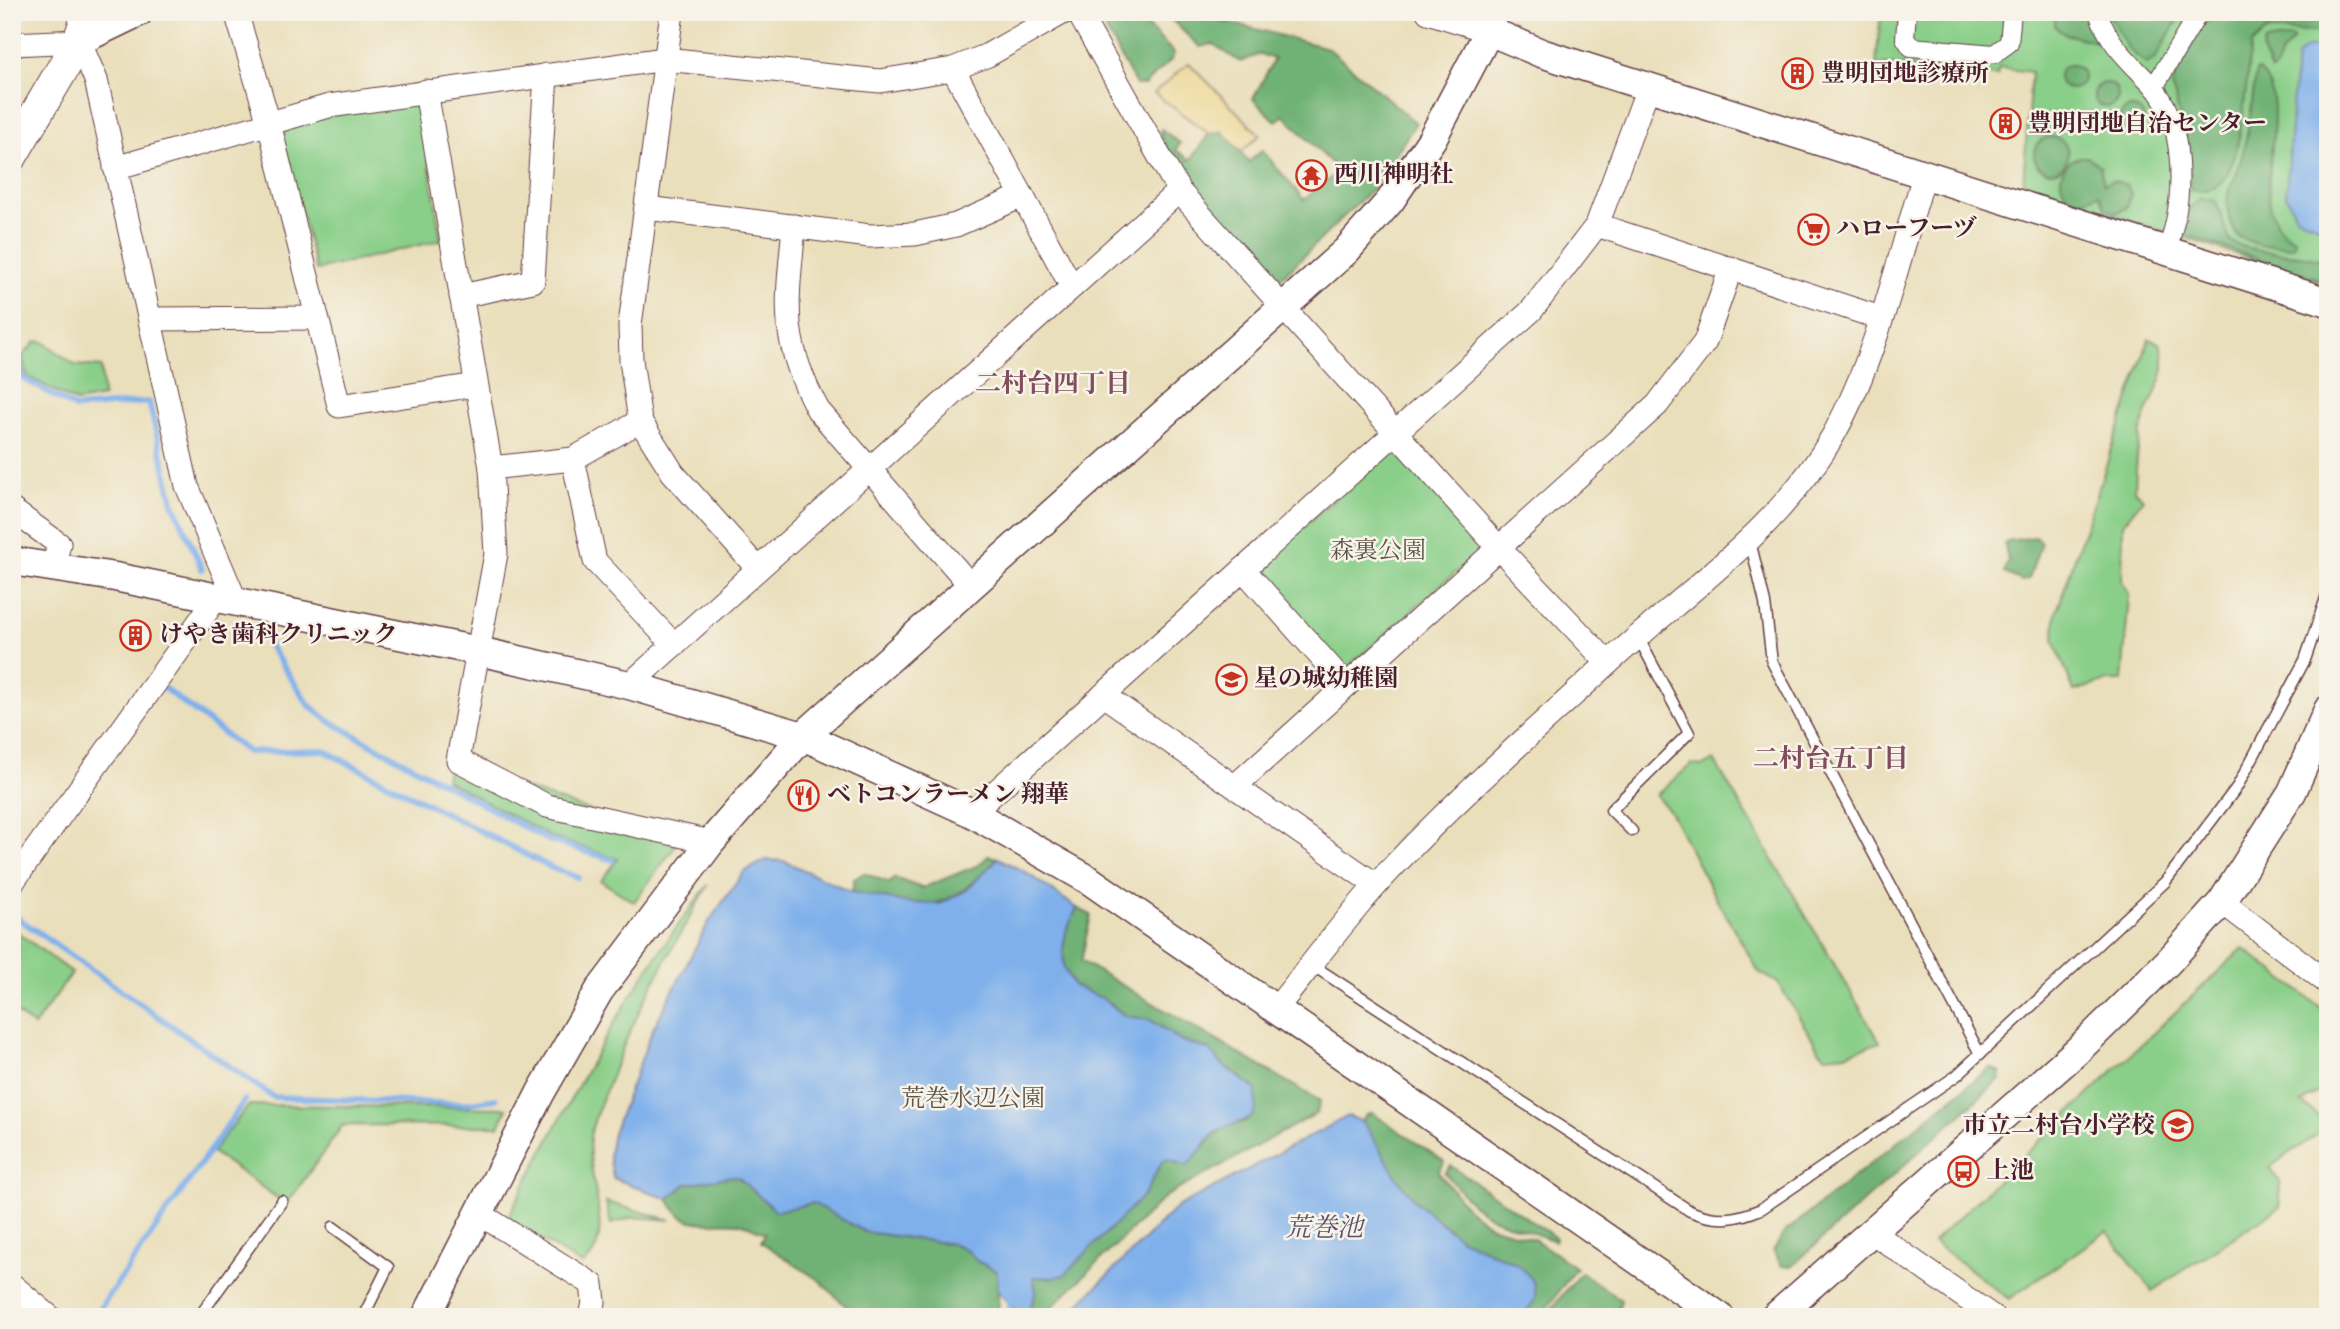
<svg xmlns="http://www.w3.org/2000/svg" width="2340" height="1329" viewBox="0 0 2340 1329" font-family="'Libre Bodoni','Noto Serif JP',serif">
<rect width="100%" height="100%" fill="#f7f3e8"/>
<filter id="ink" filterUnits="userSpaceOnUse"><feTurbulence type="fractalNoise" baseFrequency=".0143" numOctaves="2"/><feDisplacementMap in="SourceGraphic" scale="14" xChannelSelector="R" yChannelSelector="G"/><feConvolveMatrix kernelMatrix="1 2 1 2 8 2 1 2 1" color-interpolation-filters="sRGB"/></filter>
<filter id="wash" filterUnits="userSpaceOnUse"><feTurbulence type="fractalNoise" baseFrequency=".00686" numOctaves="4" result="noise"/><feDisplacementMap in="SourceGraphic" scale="28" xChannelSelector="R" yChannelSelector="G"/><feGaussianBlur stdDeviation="1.57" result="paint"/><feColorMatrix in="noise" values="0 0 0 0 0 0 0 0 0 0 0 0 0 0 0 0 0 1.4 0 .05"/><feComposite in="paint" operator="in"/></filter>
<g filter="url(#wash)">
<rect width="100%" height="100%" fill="#eadfbb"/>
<!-- green -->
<g fill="#8acf89" stroke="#6a775a" stroke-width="2">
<path d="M 1881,12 L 2328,12 L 2328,284 L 2023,186 L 2031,72 L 1999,68 L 1997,76 L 1876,64 Z"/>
<path d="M 410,102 L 421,109 L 441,240 L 316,270 L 282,138 L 288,126 L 333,114 Z"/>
<path d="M 2149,339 L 2159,343 C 2174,371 2152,394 2144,420 C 2137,443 2136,466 2135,490 L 2143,499 L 2123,524 L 2122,581 L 2129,595 L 2122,681 L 2107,681 L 2074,691 L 2054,640 L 2056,614 Z"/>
<path d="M 42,341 L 75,365 L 101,367 L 103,397 L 76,402 L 27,376 L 22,357 L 35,342 Z"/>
<path d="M 1388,451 L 1401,451 L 1480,540 L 1480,551 L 1348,667 L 1340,668 L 1258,578 L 1259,566 Z"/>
<path d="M 1714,760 L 1880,1042 L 1845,1054 L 1826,1056 L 1820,1051 L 1778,983 L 1759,972 L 1713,893 L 1671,813 L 1656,795 L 1692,764 L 1703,766 Z"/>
<path d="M 449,763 L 679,841 L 634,902 L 601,881 L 618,859 L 551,837 L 446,780 Z"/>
<path d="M 708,885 C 671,949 635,1012 609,1082 C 603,1099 592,1120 590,1138 C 585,1175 619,1241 582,1265 L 507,1219 C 570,1099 625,992 708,885 Z"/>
<path d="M 12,928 L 72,973 L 34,1026 L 12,1010 Z"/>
<path d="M 2243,948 L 2328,1013 L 2328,1085 L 2302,1103 L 2328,1123 L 2328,1127 L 2270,1167 L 2280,1182 L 2280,1207 L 2152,1291 L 2107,1231 L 2009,1299 L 1933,1242 Z"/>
<path d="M 249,1105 L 507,1108 L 499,1126 L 343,1125 L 288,1202 L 279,1199 L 212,1152 Z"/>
<path d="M 606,1202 L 671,1220 L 633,1217 L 611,1224 Z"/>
</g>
<!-- forest -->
<g fill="#6fb275" stroke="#5c6850" stroke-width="2">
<path d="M 1096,12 L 1134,12 L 1174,53 L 1172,59 L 1144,85 L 1136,85 Z"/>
<path d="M 1163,12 L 1217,12 L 1224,21 L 1328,48 L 1416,123 L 1372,189 L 1275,284 L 1188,187 L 1160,135 L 1161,129 L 1180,143 L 1176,150 L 1190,160 L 1209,134 L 1222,131 L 1249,162 L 1262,150 L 1304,200 L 1339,171 L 1284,115 L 1276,121 L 1253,99 L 1274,59 L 1260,54 L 1240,62 L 1213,44 L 1200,47 Z"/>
<path d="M 2063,12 L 2088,15 L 2099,39 L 2097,42 L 2068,35 L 2055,27 L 2055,16 Z"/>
<path d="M 2107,12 L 2182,12 L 2155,59 L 2146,64 L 2128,48 Z"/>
<path d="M 2221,12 L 2284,12 L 2328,19 L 2328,32 L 2266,31 L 2251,45 C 2245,78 2245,165 2217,186 C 2210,191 2199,191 2191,191 L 2189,156 L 2172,85 L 2201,25 L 2218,17 Z"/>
<path d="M 2291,38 L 2294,40 L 2280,55 L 2276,68 L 2271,71 L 2262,51 L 2264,42 Z"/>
<circle cx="2071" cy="77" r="12"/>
<path d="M 2259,70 C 2301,110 2236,210 2295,240 L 2293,247 L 2259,245 L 2239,237 C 2231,229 2227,212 2227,201 C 2228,189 2234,181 2238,170 C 2248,138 2252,104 2256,71 Z"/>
<circle cx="2106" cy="95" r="12"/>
<circle cx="2132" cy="120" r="12"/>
<circle cx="2051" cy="154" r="17"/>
<path d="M 2080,157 L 2088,157 L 2100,166 L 2104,184 L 2113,180 L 2127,185 L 2131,194 L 2126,208 L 2116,213 L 2106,209 L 2099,194 L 2080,201 C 2054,194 2055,164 2080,157 Z"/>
<path d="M 2201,198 L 2216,201 L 2230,241 C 2261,258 2295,249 2328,262 L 2328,282 L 2180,233 L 2188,210 Z"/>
<path d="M 2035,537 L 2041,542 L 2029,579 L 2022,581 L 2004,573 L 2008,561 L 2005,544 L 2008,541 Z"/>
<path d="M 988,856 L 998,858 C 942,918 928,908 852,892 L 854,879 L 864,873 L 890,883 L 894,878 L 922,888 L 979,865 Z"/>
<path d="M 1077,908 L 1091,915 L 1081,961 L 1320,1101 L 1317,1113 L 1166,1196 L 1055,1304 L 1046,1317 L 1023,1317 L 1031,1306 L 1036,1291 L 1033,1277 L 1052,1278 L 1144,1195 L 1163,1160 L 1169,1159 L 1178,1164 C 1210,1154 1207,1126 1245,1122 L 1256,1108 L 1254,1087 L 1223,1065 L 1210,1050 L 1182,1041 L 1150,1020 L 1125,1016 L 1110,1003 L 1074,986 L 1064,968 L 1063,949 L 1066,931 Z"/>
<path d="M 1990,1068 L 2001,1072 L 2000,1079 L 1792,1266 L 1782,1266 L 1773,1251 L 1784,1233 Z"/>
<path d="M 1372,1113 L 1445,1162 L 1438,1172 L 1468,1209 L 1490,1226 L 1534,1239 L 1576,1268 L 1546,1309 L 1547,1317 L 1522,1317 L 1535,1299 L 1535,1285 L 1519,1265 L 1461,1239 L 1416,1202 L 1399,1181 L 1361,1121 L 1366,1115 Z"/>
<path d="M 1451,1166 L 1556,1238 L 1555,1241 L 1492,1218 L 1471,1203 L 1445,1173 Z"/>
<path d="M 732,1176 L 739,1178 L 776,1211 L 813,1203 L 865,1232 L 953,1244 L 966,1249 L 977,1261 L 997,1271 L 999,1317 L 857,1317 L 820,1281 L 761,1242 L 765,1233 C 756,1230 746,1224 738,1223 C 708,1220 685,1232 668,1199 L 686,1184 Z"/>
<path d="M 1581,1272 L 1621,1300 L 1616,1317 L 1553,1317 L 1551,1309 Z"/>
</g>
<!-- sand -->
<path fill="#eeda9e" stroke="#9c7c64" stroke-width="2" d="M 1189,63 L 1260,135 L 1241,152 L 1222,131 L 1209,134 L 1154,93 Z"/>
<!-- water -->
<g fill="#7fb0eb" stroke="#64688b" stroke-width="2">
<path d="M 2328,47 L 2328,231 L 2296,216 L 2286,195 L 2296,57 L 2306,48 Z"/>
<path d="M 998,858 L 1027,873 L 1077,908 L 1066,931 L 1063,949 L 1064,968 L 1074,986 L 1104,999 L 1125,1016 L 1150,1020 L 1181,1041 L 1210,1050 L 1223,1065 L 1256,1090 L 1256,1108 L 1252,1117 L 1216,1131 L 1187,1166 L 1169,1159 L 1163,1160 L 1144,1195 L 1064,1275 L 1052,1278 L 1033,1277 L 1036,1291 L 1031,1306 L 1023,1317 L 998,1291 L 997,1271 L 977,1261 L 966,1249 L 954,1244 L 865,1232 L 813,1203 L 776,1211 L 739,1178 L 733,1176 L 686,1184 L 668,1199 L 613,1178 L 609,1154 L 613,1133 L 653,1029 L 710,920 L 744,872 L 766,860 L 784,861 L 852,892 L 910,903 L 940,904 L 967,890 Z"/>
<path d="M 1348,1116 L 1361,1121 L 1367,1128 L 1399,1181 L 1416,1202 L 1461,1239 L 1519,1265 L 1531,1278 L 1535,1285 L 1535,1300 L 1522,1317 L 1066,1317 L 1177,1207 Z"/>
</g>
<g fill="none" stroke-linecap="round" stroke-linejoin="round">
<!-- stream -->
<g stroke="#7fb0eb" stroke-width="6">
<path d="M 12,337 L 23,378 L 75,408 L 149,402 L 173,502 L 202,569"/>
<path d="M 268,644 L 309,705 L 329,721 L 548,840 L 613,860"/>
<path d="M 165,689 L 248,752 L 323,750 L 554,869 L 578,877"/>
<path d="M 12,914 L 273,1097 L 463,1104 L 496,1099"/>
<path d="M 94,1317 L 245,1100"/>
<path d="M 1008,1317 L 1010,1297"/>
</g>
</g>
</g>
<g filter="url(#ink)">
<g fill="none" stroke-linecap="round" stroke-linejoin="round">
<defs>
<g id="service">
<path d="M 1750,541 L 1765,603 L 1772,662 L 1980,1054"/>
<path d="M 1632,831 L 1611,810 L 1689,733 L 1638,637"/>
<path d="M 1312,965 L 1690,1211 C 1716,1222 1735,1220 1761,1209 L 1956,1076 L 2165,882 L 2237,787 L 2305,660 L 2328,592"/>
<path d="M 333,1227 L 388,1267 L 363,1317"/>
<path d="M 199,1317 L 282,1201"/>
</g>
<g id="pedestrian">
<path d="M 1907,12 L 1905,38 L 1911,47 L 1994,54 L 2009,43 L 2012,12"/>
<path d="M 2098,12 C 2108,44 2130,62 2152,85 C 2185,121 2184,194 2171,237"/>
<path d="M 2154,87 L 2198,14"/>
</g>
<g id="minor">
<path d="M 236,12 L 269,123 L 339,406 L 476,385"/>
<path d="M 672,12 L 630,325 L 631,360 L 640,421 L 673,473 L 758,569"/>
<path d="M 1078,12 L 1179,191 L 1498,547 L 1608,663"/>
<path d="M 1428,12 L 1489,31"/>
<path d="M 12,44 L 79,41 L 96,80 L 187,486 L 236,602"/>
<path d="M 953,69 L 1072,287"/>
<path d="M 426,91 L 491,468 L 496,554 L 458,760 L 547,806 L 711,842"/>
<path d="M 115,168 L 329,106 L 665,59 L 880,81 L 953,69 L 988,55 L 1064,12"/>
<path d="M 647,208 L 870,236 L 915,234 L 956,225 L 1022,196"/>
<path d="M 1597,225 L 1880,318"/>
<path d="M 794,226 C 787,304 779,338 818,410 L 971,586"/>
<path d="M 461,296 L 533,281 L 546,75"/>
<path d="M 151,319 L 317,318"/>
<path d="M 573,459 L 595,561 L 674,645"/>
<path d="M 491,468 L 573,459 L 640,421"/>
<path d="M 12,510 L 59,544 L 53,568"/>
<path d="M 1243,569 L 1346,685"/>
<path d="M 629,685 L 1179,191"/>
<path d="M 1103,695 L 1376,885"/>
<path d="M 1235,786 L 1657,405 L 1705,342 L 1731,268"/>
<path d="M 972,813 L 1531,311 L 1597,225 L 1649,85"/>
<path d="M 12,883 L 217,597"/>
<path d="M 2222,902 L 2328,983"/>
<path d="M 1275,1010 C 1309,968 1342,923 1378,883 C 1448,806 1529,736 1606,665 C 1684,593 1781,529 1834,434 C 1878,354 1898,259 1925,173"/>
<path d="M 480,1214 L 592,1284 L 594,1302 L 591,1317"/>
<path d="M 1872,1232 L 1993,1317"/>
<path d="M 12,1285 L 50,1317"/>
</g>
<g id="tertiary">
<path d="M 1489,31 L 1541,53 L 2328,302"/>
<path d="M 79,41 L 139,12"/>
<path d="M 12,561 L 115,577 L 478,651 L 629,685 L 803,736 L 972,813 L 1089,880 L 1720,1317"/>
<path d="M 426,1317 L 541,1092 L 599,991 L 711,842 L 803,736 L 1346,251 L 1390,201 L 1432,139 L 1489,31 L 1494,12"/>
<path d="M 1775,1317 L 2077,1051 L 2168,962 L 2222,902 L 2292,792 L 2328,710"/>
</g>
<path id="secondary" d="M 12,155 L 79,41 L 89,12"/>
</defs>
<!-- service casing -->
<use href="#service" stroke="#623c41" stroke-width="13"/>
<!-- pedestrian casing -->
<use href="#pedestrian" stroke="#623c41" stroke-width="20"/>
<!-- minor casing -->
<use href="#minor" stroke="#623c41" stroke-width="25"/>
<!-- tertiary casing -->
<use href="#tertiary" stroke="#623c41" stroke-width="31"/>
<!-- secondary casing -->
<use href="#secondary" stroke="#623c41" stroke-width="34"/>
<!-- service -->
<use href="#service" stroke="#fff" stroke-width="10"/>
<!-- pedestrian -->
<use href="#pedestrian" stroke="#fff" stroke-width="18"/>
<!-- minor -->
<use href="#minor" stroke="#fff" stroke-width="23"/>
<!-- tertiary -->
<use href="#tertiary" stroke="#fff" stroke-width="28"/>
<!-- secondary -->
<use href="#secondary" stroke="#fff" stroke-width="32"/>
</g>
</g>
<!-- icons -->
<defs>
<symbol id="building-ring" viewBox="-11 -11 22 22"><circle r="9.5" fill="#f7f3e8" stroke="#c8321e" stroke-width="1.5"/><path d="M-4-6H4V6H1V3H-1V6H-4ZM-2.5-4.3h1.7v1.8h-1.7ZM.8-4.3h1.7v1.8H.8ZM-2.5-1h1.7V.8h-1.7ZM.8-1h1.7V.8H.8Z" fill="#c8321e"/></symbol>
<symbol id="temple-ring" viewBox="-11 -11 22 22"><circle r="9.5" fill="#f7f3e8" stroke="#c8321e" stroke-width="1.5"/><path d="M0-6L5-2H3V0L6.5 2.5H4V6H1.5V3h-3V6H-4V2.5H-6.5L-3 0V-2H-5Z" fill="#c8321e"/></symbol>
<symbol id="supermarket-ring" viewBox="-11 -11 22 22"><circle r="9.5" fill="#f7f3e8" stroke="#c8321e" stroke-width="1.5"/><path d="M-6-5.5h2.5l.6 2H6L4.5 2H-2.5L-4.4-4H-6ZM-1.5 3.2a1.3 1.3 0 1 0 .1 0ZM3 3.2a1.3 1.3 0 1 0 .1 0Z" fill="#c8321e"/></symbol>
<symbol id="school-ring" viewBox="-11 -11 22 22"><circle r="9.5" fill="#f7f3e8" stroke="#c8321e" stroke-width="1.5"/><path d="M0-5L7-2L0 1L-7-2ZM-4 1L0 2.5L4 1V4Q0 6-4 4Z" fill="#c8321e"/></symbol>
<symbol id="restaurant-ring" viewBox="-11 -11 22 22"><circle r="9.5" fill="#f7f3e8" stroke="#c8321e" stroke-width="1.5"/><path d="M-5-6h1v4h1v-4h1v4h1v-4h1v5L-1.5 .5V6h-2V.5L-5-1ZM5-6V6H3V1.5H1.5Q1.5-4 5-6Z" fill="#c8321e"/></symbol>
<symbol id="bus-ring" viewBox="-11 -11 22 22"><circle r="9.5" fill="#f7f3e8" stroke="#c8321e" stroke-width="1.5"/><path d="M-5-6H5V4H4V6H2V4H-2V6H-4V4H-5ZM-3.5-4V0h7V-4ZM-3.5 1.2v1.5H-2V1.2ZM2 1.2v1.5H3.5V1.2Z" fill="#c8321e"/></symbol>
</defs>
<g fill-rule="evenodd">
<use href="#building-ring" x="1780" y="56" width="35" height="35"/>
<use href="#building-ring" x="1988" y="106" width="35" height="35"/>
<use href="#temple-ring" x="1294" y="158" width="35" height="35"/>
<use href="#supermarket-ring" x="1796" y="212" width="35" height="35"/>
<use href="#building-ring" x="118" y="618" width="35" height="35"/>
<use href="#school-ring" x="1214" y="662" width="35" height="35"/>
<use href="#restaurant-ring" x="786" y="778" width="35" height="35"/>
<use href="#school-ring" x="2160" y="1108" width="35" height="35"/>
<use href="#bus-ring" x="1946" y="1154" width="35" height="35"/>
</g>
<g text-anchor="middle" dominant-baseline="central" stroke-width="5" stroke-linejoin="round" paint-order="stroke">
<!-- poi labels -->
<g font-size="24" font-weight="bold" fill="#4a1f2b" stroke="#f7f3e8" text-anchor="start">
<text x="1821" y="74">豊明団地診療所</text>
<text x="2028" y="124">豊明団地自治センター</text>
<text x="1334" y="175">西川神明社</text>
<text x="1836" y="229">ハローフーヅ</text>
<text x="159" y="635">けやき歯科クリニック</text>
<text x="1254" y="679">星の城幼稚園</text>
<text x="827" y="795">ベトコンラーメン 翔華</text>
<text x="2155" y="1126" text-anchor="end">市立二村台小学校</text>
<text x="1986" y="1171">上池</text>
</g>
<!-- park labels -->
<g font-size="24" fill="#5d5447" stroke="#f7f3e8">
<text x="1378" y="551">森裏公園</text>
<text x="973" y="1099">荒巻水辺公園</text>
</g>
<!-- neighbourhood labels -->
<g font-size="26" font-weight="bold" fill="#804d5c" stroke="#f7f3e8">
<text x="1053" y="384">二村台四丁目</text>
<text x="1831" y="759">二村台五丁目</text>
</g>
<!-- water labels -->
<g font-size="26" font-style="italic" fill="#5d526e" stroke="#f7f3e8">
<text x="1324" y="1228">荒巻池</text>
</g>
</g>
<!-- margin -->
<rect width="2340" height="1329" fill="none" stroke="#f7f3e8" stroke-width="42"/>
</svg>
